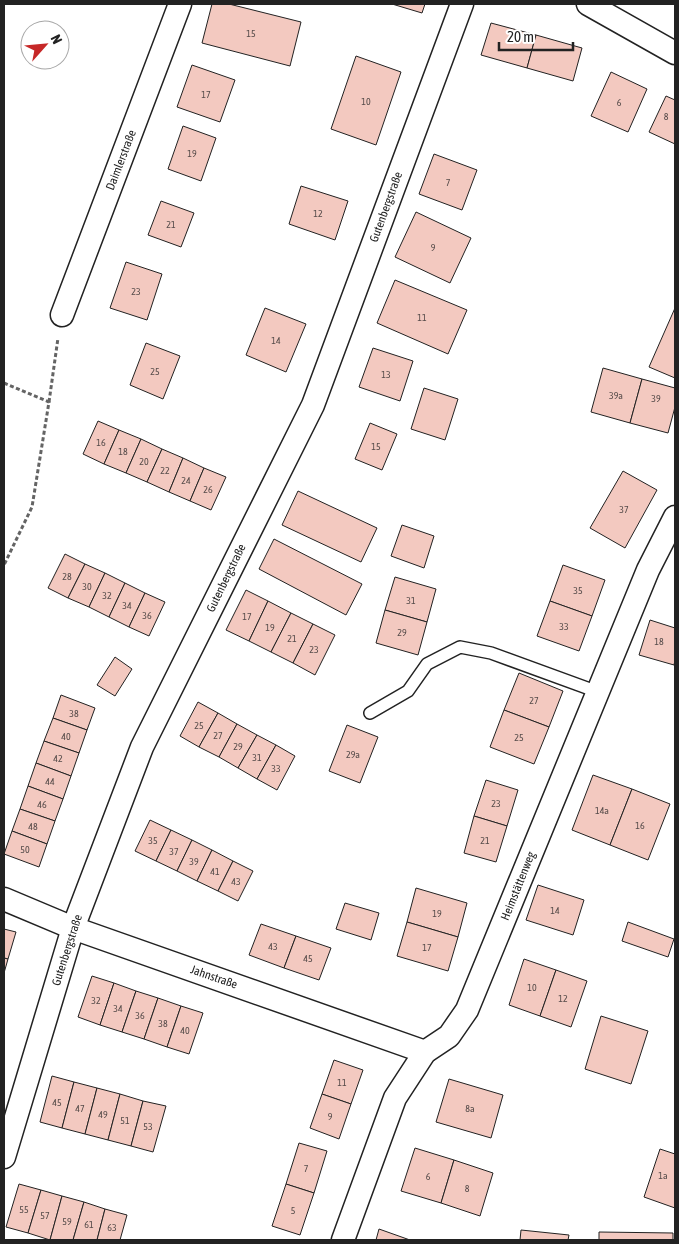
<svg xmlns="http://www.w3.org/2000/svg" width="679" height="1244" viewBox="0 0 679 1244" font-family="'Asap Condensed',sans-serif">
<rect width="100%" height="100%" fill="#fff"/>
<!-- building -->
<g fill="#f3c9c0" stroke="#222">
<path d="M 212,4 L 229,4 L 301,22 L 290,66 L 202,43 Z"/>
<path d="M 392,4 L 425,4 L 422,13 Z"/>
<path d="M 491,23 L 536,35 L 527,68 L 481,55 Z"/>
<path d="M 536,35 L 582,48 L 573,81 L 527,68 Z"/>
<path d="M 356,56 L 401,72 L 376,145 L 331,129 Z"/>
<path d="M 192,65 L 235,80 L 220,122 L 177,107 Z"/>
<path d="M 611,72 L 647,89 L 628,132 L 591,116 Z"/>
<path d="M 666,96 L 675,100 L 675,144 L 649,132 Z"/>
<path d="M 183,126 L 216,138 L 201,181 L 168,169 Z"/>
<path d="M 434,154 L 477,170 L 462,210 L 419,194 Z"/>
<path d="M 301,186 L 348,201 L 335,240 L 289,224 Z"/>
<path d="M 161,201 L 194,213 L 181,247 L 148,235 Z"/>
<path d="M 416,212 L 471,238 L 450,283 L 395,257 Z"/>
<path d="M 126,262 L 162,274 L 147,320 L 110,308 Z"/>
<path d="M 395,280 L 467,310 L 448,354 L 377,323 Z"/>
<path d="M 265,308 L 306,324 L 286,372 L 246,355 Z"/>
<path d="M 675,308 L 675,378 L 649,367 Z"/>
<path d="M 146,343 L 180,356 L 163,399 L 130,385 Z"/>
<path d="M 373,348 L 413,361 L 400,401 L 359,387 Z"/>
<path d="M 603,368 L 642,379 L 630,423 L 591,412 Z"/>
<path d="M 642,379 L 675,388 L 675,407 L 668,433 L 630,423 Z"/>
<path d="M 424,388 L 458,399 L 445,440 L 411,429 Z"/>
<path d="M 98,421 L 119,430 L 104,464 L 83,454 Z"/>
<path d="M 370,423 L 397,434 L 382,470 L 355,459 Z"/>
<path d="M 119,430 L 141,439 L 126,473 L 104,464 Z"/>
<path d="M 141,439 L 162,449 L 147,482 L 126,473 Z"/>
<path d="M 162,449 L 183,458 L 169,492 L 147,482 Z"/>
<path d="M 183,458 L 204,468 L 190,501 L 169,492 Z"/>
<path d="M 204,468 L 226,477 L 211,510 L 190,501 Z"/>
<path d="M 623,471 L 657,490 L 625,548 L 590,528 Z"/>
<path d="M 298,491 L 377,528 L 361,562 L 282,525 Z"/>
<path d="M 402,525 L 434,536 L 424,568 L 391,556 Z"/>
<path d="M 274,539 L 362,584 L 346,615 L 259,569 Z"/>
<path d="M 65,554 L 85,564 L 68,598 L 48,588 Z"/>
<path d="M 85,564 L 105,573 L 89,607 L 68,598 Z"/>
<path d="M 563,565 L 605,580 L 592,616 L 550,601 Z"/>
<path d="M 105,573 L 125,583 L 109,617 L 89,607 Z"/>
<path d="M 395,577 L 436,589 L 427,622 L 385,610 Z"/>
<path d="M 125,583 L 145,593 L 129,627 L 109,617 Z"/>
<path d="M 246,590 L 268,601 L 249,641 L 226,630 Z"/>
<path d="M 145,593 L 165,602 L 149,636 L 129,627 Z"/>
<path d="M 268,601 L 291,613 L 271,652 L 249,641 Z"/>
<path d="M 550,601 L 592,616 L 579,651 L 537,636 Z"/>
<path d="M 385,610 L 427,622 L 418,655 L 376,643 Z"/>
<path d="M 291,613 L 313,624 L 293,663 L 271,652 Z"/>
<path d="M 650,620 L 675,628 L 675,660 L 674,665 L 639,655 Z"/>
<path d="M 313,624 L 335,635 L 315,675 L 293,663 Z"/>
<path d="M 115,657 L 132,669 L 115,696 L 97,685 Z"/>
<path d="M 519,673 L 563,691 L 549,727 L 504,710 Z"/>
<path d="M 61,695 L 95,708 L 87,730 L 53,718 Z"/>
<path d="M 198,702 L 218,713 L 199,747 L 180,736 Z"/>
<path d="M 504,710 L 549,727 L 534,764 L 490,747 Z"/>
<path d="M 218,713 L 237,724 L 219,757 L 199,747 Z"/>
<path d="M 53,718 L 87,730 L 79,753 L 44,741 Z"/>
<path d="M 237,724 L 257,735 L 238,768 L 219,757 Z"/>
<path d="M 347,725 L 378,737 L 360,783 L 329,771 Z"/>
<path d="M 257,735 L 276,745 L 257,779 L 238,768 Z"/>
<path d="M 44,741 L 79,753 L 71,776 L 36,763 Z"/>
<path d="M 276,745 L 295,756 L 277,790 L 257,779 Z"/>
<path d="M 36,763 L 71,776 L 63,799 L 28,786 Z"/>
<path d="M 593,775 L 632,789 L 610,845 L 572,830 Z"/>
<path d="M 486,780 L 518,790 L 507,826 L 474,816 Z"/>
<path d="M 28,786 L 63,799 L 55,821 L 20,809 Z"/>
<path d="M 632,789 L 670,804 L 648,860 L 610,845 Z"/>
<path d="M 20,809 L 55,821 L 47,844 L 12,831 Z"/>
<path d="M 474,816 L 507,826 L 496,862 L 464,853 Z"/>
<path d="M 150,820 L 171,830 L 156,861 L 135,851 Z"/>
<path d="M 171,830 L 192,840 L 177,871 L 156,861 Z"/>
<path d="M 12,831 L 47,844 L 39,867 L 4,854 Z"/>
<path d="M 192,840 L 212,850 L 197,881 L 177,871 Z"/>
<path d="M 212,850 L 233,861 L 218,891 L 197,881 Z"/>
<path d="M 233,861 L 253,871 L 238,901 L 218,891 Z"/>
<path d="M 538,885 L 584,900 L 573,935 L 526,920 Z"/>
<path d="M 416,888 L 467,903 L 458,937 L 407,922 Z"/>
<path d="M 345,903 L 379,913 L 371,940 L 336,929 Z"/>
<path d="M 407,922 L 458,937 L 448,971 L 397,956 Z"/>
<path d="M 628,922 L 674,939 L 668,957 L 622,941 Z"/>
<path d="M 261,924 L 296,936 L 284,968 L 249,955 Z"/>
<path d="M 4,929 L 16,932 L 8,959 L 4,958 Z"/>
<path d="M 296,936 L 331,948 L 319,980 L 284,968 Z"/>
<path d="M 4,958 L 8,959 L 4,973 Z"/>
<path d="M 524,959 L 556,970 L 540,1016 L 509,1005 Z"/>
<path d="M 556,970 L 587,981 L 571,1027 L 540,1016 Z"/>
<path d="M 92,976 L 114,983 L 100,1025 L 78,1017 Z"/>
<path d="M 114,983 L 136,991 L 122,1032 L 100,1025 Z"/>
<path d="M 136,991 L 158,998 L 144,1039 L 122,1032 Z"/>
<path d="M 158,998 L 181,1006 L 167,1047 L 144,1039 Z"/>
<path d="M 181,1006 L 203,1013 L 189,1054 L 167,1047 Z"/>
<path d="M 601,1016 L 648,1031 L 631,1084 L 585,1069 Z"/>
<path d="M 334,1060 L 363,1070 L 351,1104 L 322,1094 Z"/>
<path d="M 52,1076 L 74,1082 L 62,1128 L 40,1122 Z"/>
<path d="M 449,1079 L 503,1095 L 491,1138 L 436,1122 Z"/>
<path d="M 74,1082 L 97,1088 L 85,1134 L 62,1128 Z"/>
<path d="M 97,1088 L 120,1094 L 108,1140 L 85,1134 Z"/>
<path d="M 120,1094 L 143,1101 L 131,1146 L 108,1140 Z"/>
<path d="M 322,1094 L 351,1104 L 339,1139 L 310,1128 Z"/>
<path d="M 143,1101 L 166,1106 L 153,1152 L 131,1146 Z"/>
<path d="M 299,1143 L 327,1151 L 314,1193 L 286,1184 Z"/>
<path d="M 415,1148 L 454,1160 L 441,1203 L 401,1191 Z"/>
<path d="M 660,1149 L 675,1154 L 675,1208 L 644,1197 Z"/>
<path d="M 454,1160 L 493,1173 L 480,1216 L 441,1203 Z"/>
<path d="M 19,1184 L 41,1190 L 28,1233 L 6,1227 Z"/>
<path d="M 286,1184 L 314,1193 L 300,1235 L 272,1226 Z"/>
<path d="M 41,1190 L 62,1196 L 50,1240 L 28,1233 Z"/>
<path d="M 62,1196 L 84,1202 L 73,1240 L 50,1240 Z"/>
<path d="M 84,1202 L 105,1209 L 97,1240 L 73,1240 Z"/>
<path d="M 105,1209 L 127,1215 L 120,1240 L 97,1240 Z"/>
<path d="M 379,1229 L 410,1240 L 376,1240 Z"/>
<path d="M 521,1230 L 569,1235 L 568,1240 L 520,1240 Z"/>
<path d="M 599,1232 L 673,1233 L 673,1240 L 599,1240 Z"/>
</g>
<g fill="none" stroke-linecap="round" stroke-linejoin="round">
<defs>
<path id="service" d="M 370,713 L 408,691 L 427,664 L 460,647 L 491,653 L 598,692"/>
<g id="minor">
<path d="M 588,4 L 675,53"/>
<path d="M 62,315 L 180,4"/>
<path d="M 4,899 L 73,928 L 425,1052"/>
<path d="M 4,1157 L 73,928 L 142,747 L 313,405 L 462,4"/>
<path d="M 343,1240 L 395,1098 L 425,1052 L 449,1036 L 467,1010 L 648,570 L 675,517"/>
</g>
</defs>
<!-- service casing -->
<use href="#service" stroke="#222" stroke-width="14"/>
<!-- minor casing -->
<use href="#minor" stroke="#222" stroke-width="25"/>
<!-- path -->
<g stroke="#646464" stroke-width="3" stroke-dasharray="4 2.5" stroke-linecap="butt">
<path d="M 4,383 L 49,402 L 32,507 L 4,565"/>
<path d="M 49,402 L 58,338"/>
</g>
<!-- service -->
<use href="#service" stroke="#fff" stroke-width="11"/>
<!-- minor -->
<use href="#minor" stroke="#fff" stroke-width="22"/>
</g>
<g text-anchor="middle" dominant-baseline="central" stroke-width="4" stroke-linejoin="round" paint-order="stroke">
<!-- number labels -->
<g font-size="10" fill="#564c4a">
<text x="251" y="33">15</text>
<text x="206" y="94">17</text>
<text x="366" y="101">10</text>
<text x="619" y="102">6</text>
<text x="666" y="116">8</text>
<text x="192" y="153">19</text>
<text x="448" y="182">7</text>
<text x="318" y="213">12</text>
<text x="171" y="224">21</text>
<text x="433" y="247">9</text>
<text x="136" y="291">23</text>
<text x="422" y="317">11</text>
<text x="276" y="340">14</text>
<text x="155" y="371">25</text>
<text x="386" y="374">13</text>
<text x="616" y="395">39a</text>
<text x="656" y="398">39</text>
<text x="101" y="442">16</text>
<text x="376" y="446">15</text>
<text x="123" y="451">18</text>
<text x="144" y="461">20</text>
<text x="165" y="470">22</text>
<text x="186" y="480">24</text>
<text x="208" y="489">26</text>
<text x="624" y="509">37</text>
<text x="67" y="576">28</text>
<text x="87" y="586">30</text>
<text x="578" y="590">35</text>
<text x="107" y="595">32</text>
<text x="411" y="600">31</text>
<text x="127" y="605">34</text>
<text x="147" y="615">36</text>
<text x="247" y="616">17</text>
<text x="564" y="626">33</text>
<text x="270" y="627">19</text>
<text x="402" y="632">29</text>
<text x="292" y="638">21</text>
<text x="659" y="641">18</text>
<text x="314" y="649">23</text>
<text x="534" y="700">27</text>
<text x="74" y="713">38</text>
<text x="199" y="725">25</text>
<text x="218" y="735">27</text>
<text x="66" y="736">40</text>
<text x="519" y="737">25</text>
<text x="238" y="746">29</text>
<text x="353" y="754">29a</text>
<text x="257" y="757">31</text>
<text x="58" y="758">42</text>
<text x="276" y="768">33</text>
<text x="50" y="781">44</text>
<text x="496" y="803">23</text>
<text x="42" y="804">46</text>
<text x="602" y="810">14a</text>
<text x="640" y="825">16</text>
<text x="33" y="826">48</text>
<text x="153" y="840">35</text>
<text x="485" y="840">21</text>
<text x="25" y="849">50</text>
<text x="174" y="851">37</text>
<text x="194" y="861">39</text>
<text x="215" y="871">41</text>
<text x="236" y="881">43</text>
<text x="555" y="910">14</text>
<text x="437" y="913">19</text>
<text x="273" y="946">43</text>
<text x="427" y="947">17</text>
<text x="308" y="958">45</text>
<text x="532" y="987">10</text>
<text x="563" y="998">12</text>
<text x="96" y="1000">32</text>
<text x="118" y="1008">34</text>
<text x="140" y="1015">36</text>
<text x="163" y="1023">38</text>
<text x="185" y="1030">40</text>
<text x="342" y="1082">11</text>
<text x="57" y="1102">45</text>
<text x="80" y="1108">47</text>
<text x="470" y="1108">8a</text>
<text x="103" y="1114">49</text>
<text x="330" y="1116">9</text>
<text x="125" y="1120">51</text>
<text x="148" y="1126">53</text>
<text x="306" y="1168">7</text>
<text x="663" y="1175">1a</text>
<text x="428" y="1176">6</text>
<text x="467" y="1188">8</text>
<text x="24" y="1209">55</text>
<text x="293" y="1210">5</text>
<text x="45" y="1215">57</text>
<text x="67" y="1221">59</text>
<text x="89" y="1224">61</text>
<text x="112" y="1227">63</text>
</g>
<!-- street labels -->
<g font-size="12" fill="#222" stroke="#fff">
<text transform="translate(121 160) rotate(-69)">Daimlerstraße</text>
<text transform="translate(386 207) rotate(-70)">Gutenbergstraße</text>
<text transform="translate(226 578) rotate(-64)">Gutenbergstraße</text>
<text transform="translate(518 886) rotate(-68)">Heimstättenweg</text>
<text transform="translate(67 950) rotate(-72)">Gutenbergstraße</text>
<text transform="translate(214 977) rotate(19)">Jahnstraße</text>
</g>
</g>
<!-- border -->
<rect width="679" height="1244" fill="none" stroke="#222222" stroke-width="10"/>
<!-- north arrow -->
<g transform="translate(45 45) rotate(63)"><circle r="24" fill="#ffffff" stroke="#a7a7a7"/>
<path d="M0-4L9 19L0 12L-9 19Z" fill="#c62828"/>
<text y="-8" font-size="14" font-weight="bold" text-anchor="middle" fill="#222222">N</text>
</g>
<!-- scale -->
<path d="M499 42v8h74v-8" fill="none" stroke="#222222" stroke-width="2.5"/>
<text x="507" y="42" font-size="15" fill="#222222" stroke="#ffffff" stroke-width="4" paint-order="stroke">20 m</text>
</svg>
